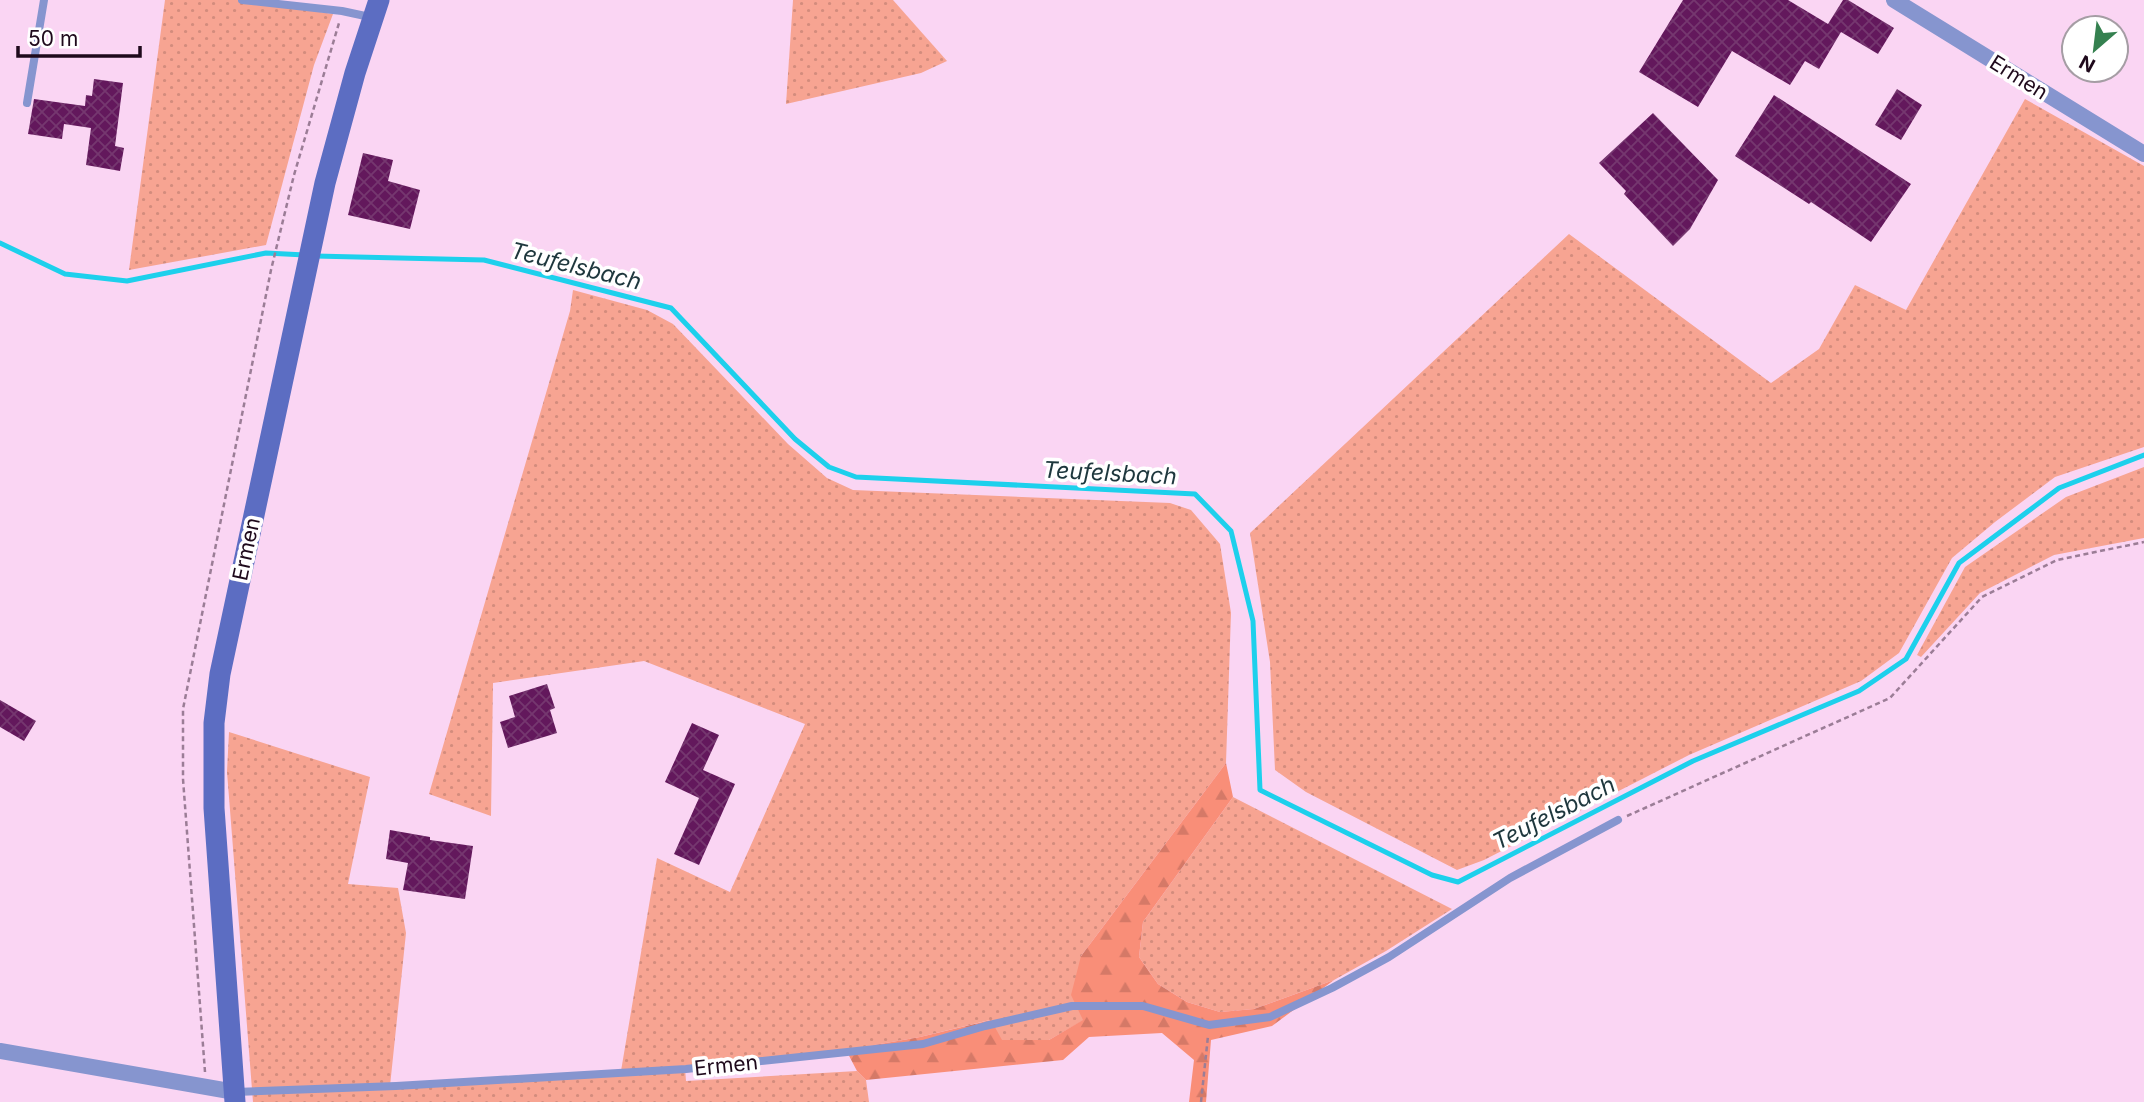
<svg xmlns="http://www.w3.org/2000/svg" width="2144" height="1102" viewBox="0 0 2144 1102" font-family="Inter,sans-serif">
<defs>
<pattern id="grass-dots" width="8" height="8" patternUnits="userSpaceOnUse" patternTransform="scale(1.75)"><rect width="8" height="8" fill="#f7a492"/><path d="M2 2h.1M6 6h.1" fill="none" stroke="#d38c7d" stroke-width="1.8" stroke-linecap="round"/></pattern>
<pattern id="forest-firs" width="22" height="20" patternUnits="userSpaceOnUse" patternTransform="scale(1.75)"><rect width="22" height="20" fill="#f98e78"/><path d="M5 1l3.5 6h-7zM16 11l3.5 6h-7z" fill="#d57967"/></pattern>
<pattern id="building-cross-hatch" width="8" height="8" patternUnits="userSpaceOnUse" patternTransform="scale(1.75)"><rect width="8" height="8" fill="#63185c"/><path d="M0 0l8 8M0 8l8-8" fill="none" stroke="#75376f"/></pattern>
</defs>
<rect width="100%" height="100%" fill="#fad5f3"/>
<!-- grass -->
<g fill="url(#grass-dots)">
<path d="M 165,0 L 240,0 L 333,14 L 314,65 L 266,245 L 129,270 Z"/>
<path d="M 793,0 L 893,0 L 947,61 L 921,73 L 786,104 Z"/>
<path d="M 2025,99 L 2144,166 L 2144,447 L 2055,477 L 1995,522 L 1952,558 L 1899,653 L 1861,681 L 1689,755 L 1484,860 L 1457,870 L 1306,792 L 1275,770 L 1270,662 L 1250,533 L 1569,234 L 1771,383 L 1819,349 L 1855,285 L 1906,310 Z"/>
<path d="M 573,290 L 647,310 L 673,324 L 788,444 L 827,478 L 853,490 L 1170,503 L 1191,510 L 1220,544 L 1231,613 L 1226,763 L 1081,956 L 1084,1020 L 1049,1040 L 1001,1040 L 990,1020 L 920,1037 L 846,1050 L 685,1068 L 686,1081 L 857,1071 L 866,1080 L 869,1102 L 253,1102 L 227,772 L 229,732 L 370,777 L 348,884 L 398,888 L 406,933 L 390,1086 L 621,1071 L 657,858 L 730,892 L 805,724 L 644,661 L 493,683 L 491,816 L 429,794 L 570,311 Z"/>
<path d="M 2144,467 L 2144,538 L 2054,555 L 1980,593 L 1921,657 L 1917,655 L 1965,567 L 2066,497 Z"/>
<path d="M 1233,797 L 1452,909 L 1386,951 L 1334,980 L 1254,1009 L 1220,1012 L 1187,1002 L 1158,984 L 1139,957 L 1143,922 Z"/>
</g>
<!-- forest -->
<path fill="url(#forest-firs)" d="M 1226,763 L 1233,797 L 1143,922 L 1139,957 L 1158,984 L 1187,1002 L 1220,1012 L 1254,1009 L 1334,980 L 1272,1026 L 1211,1040 L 1206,1102 L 1189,1102 L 1194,1060 L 1162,1033 L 1089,1037 L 1063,1060 L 866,1080 L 857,1071 L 846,1050 L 920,1037 L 991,1020 L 1002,1040 L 1049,1040 L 1083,1020 L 1071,995 L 1081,956 Z"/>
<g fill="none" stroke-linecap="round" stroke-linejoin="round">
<!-- stream -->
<g stroke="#1dd0ec" stroke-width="5">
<path d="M 0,243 L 65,274 L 127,281 L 266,253 L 305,255"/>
<path d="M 315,256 L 484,260 L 671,308 L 795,439 L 829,467 L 856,477 L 1195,494 L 1231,531 L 1253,621 L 1260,790 L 1432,875 L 1458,882 L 1693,761 L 1859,691 L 1906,659 L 1959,563 L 2059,488 L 2144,455"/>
</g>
</g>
<!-- building -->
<g fill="url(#building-cross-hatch)">
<path d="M 1683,0 L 1788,0 L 1828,24 L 1843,0 L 1848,0 L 1894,28 L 1878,54 L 1841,32 L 1819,69 L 1805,61 L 1790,85 L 1732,51 L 1698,107 L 1639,72 Z"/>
<path d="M 94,79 L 123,83 L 115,146 L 124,148 L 120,171 L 86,165 L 91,128 L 64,124 L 62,139 L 28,134 L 34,99 L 85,106 L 86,95 L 92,96 Z"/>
<path d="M 1897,89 L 1922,105 L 1901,140 L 1875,125 Z"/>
<path d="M 1774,95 L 1911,184 L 1871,242 L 1811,202 L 1809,204 L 1735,156 Z"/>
<path d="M 1653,113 L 1718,180 L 1690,229 L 1673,246 L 1624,194 L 1626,191 L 1599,163 Z"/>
<path d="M 363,153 L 393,160 L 388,181 L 420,190 L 410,229 L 348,215 Z"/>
<path d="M 547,684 L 555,708 L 550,710 L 557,733 L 508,748 L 500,722 L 515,717 L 509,696 Z"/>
<path d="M 0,700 L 36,721 L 24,741 L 0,727 Z"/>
<path d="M 692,723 L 719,735 L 703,770 L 735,784 L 699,865 L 674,854 L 699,798 L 665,782 Z"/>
<path d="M 390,830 L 430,837 L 430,840 L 473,846 L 465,899 L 403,890 L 408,863 L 386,859 Z"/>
</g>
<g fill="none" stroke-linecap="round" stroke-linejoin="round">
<!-- path -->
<g stroke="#9b7d96" stroke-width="2.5" stroke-dasharray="5 3.5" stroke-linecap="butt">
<path d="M 1627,816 L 1890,698 L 1982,597 L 2057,560 L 2144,542"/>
<path d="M 205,1072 L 183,779 L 183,709 L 271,270 L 294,175 L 339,23"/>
<path d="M 1201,1102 L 1208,1036"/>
</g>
<!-- lane -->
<g stroke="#8695cf" stroke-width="8">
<path d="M 242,0 L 342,11 L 370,17"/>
<path d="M 27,103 L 44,0"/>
<path d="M 235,1092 L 396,1086 L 686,1069 L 923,1044 L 985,1026 L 1072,1006 L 1143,1006 L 1209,1025 L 1270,1017 L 1332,988 L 1389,957 L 1510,878 L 1618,820"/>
</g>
<!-- street -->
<g stroke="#8695cf" stroke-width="16">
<path d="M 1894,0 L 2144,154"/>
<path d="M 0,1051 L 235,1092"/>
</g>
<!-- secondary -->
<path stroke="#5c6dc2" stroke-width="21" d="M 235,1102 L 214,808 L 214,723 L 220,674 L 325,183 L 355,73 L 379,0"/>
</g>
<g text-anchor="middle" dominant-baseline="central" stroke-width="7" stroke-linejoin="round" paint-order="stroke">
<!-- street labels -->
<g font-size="21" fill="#1e091b" stroke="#fff">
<text transform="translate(2019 77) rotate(32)">Ermen</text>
<text transform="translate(246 549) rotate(-78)">Ermen</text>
<text transform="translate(726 1065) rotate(-6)">Ermen</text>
</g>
<!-- water labels -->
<g font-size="23" font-style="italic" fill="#1e373d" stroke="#fff">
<text transform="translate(576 266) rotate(14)">Teufelsbach</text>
<text transform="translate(1110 473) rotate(3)">Teufelsbach</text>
<text transform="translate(1554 813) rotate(-27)">Teufelsbach</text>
</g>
</g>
<!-- north arrow -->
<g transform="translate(2095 49) rotate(208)"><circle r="33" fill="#ffffff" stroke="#a59da4" stroke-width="2"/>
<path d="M0-5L12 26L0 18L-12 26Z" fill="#358150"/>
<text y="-10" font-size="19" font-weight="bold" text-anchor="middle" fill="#1e091b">N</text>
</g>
<!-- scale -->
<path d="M18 46v10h122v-10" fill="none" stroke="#1e091b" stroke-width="3.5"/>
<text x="28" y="46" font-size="21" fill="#1e091b" stroke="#ffffff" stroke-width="5" paint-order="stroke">50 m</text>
</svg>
